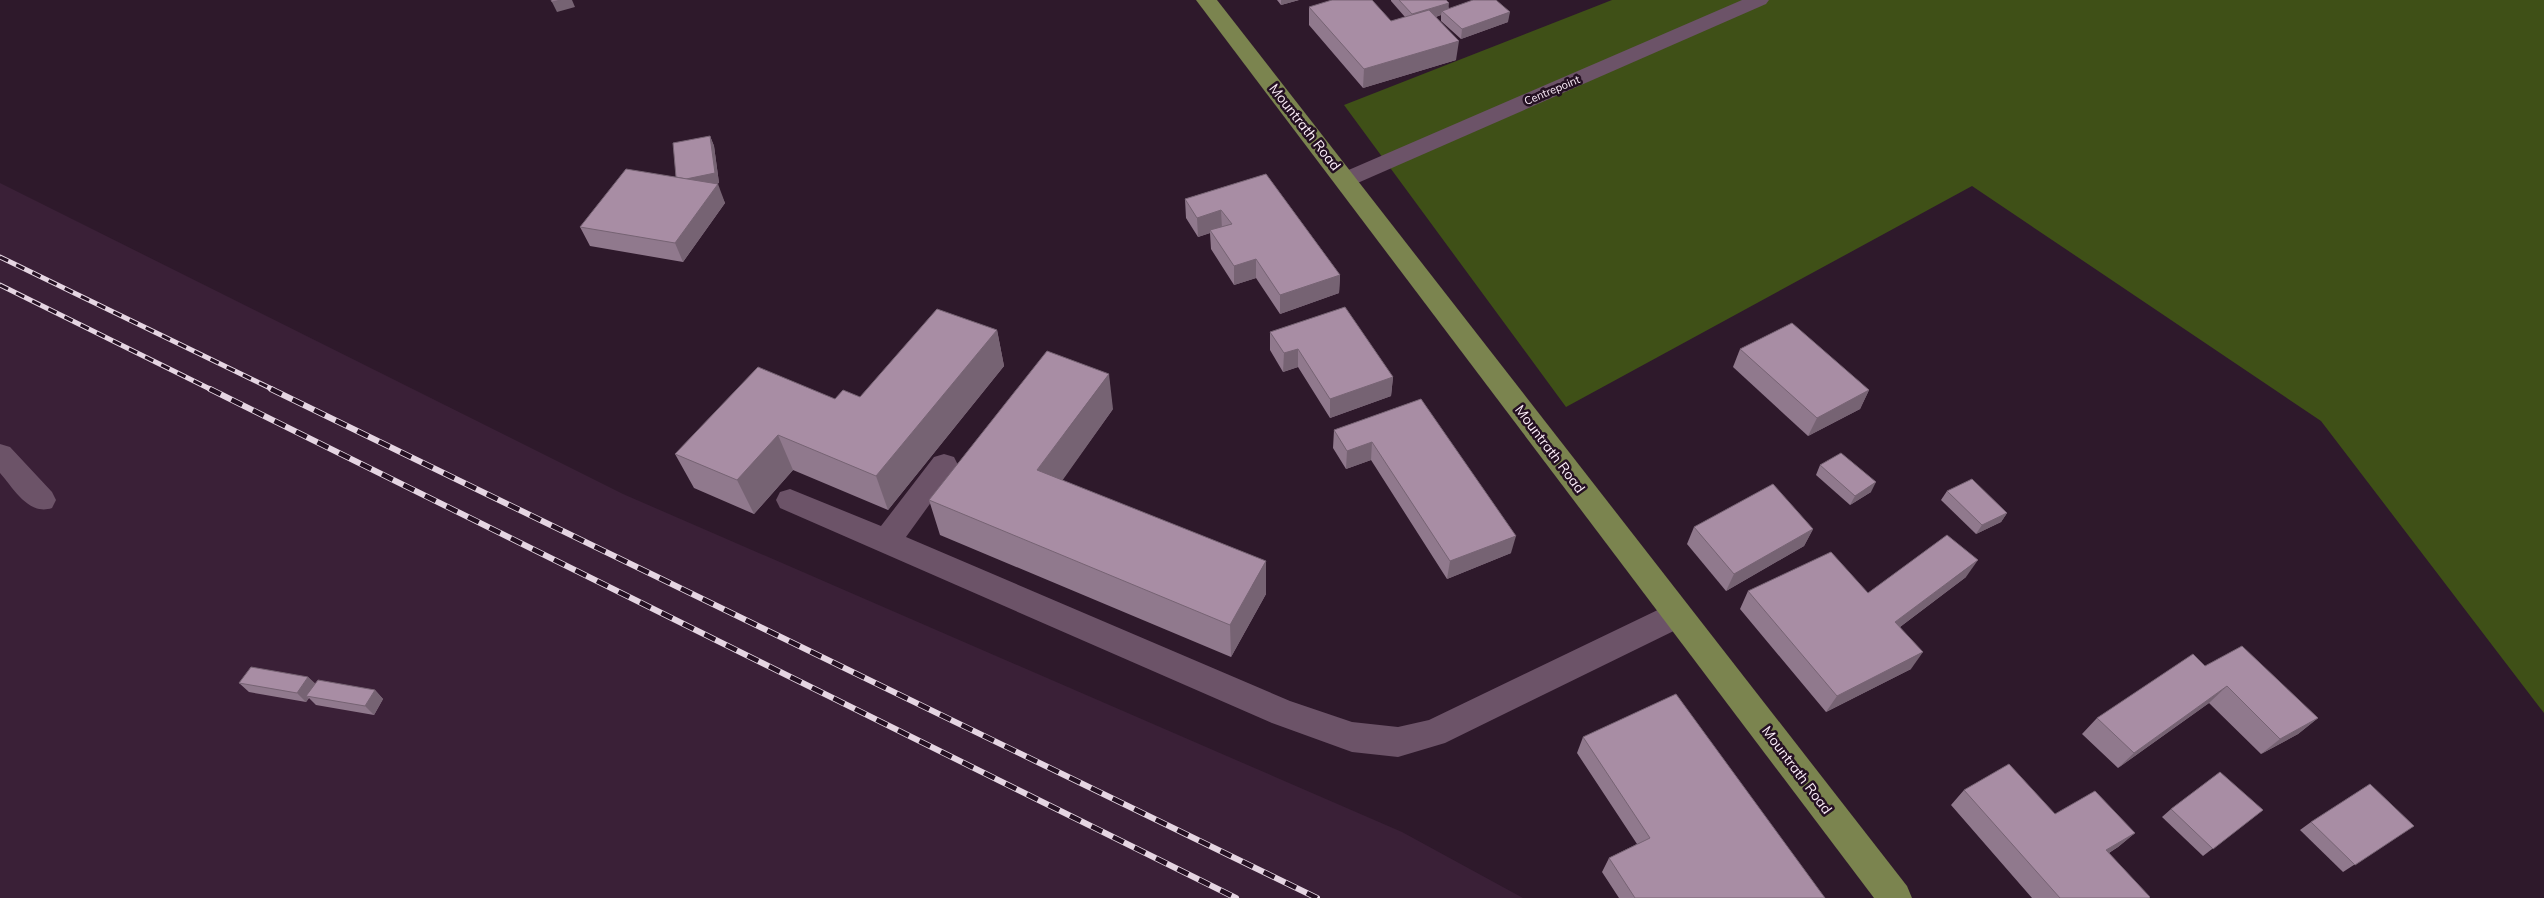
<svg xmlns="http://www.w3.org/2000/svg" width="2544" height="898" viewBox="0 0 2544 898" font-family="Mulish,sans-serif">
<rect width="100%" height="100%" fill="#2e192b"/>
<!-- built -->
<path fill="#3a2037" d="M 0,183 L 623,494 L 1402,832 L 1523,898 L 0,898 Z"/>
<!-- green -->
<path fill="#3f5017" d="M 1612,0 L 2544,0 L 2544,713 L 2321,421 L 1972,186 L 1566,407 L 1344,105 Z"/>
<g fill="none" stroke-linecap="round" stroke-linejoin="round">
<!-- minor -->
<g fill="#6c5368" fill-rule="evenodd">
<path d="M 1742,0 L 1769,0 L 1766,4 L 1353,185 L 1345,188 L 1337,185 L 1333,180 L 1337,175 Z"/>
<path d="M 0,444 L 10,447 L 52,492 L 56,500 L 52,508 C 29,516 14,489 0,473 Z"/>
<path d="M 944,454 L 954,457 L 958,465 L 906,537 L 1290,701 L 1352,722 L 1398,727 L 1429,720 L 1666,606 L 1677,602 L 1688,606 L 1692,615 L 1688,624 L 1445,743 L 1398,757 L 1352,752 L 1272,723 L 780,508 L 776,500 L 780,492 L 790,489 L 881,526 L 934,457 Z"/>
</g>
<!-- major -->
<path fill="#7b844f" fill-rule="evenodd" d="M 1196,0 L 1217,0 L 1907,886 L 1912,898 L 1874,898 Z"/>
<defs>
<g id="rail-far1">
<path d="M 0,257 L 274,390"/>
<path d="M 0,285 L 212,390"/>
</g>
<g id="rail">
<path d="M 210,389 L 1236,898"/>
<path d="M 271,389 L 1317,898"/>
</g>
</defs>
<!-- rail-far1 casing -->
<use href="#rail-far1" stroke="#e5d5e2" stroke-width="5"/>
<!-- rail casing -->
<use href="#rail" stroke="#e5d5e2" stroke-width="6"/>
<!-- rail-far1 -->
<use href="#rail-far1" stroke="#241022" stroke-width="3" stroke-dasharray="9" stroke-linecap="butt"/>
<!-- rail -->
<use href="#rail" stroke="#241022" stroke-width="4.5" stroke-dasharray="12" stroke-linecap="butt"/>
</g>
<!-- wall -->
<g fill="#90798d">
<path d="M 1277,0 L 1299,0 L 1281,5 Z"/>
<path d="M 1391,0 L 1446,0 L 1449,9 L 1508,22 L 1461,39 L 1441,21 L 1441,15 L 1436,17 L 1456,60 L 1363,88 L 1309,25 L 1309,7 L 1391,21 L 1405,17 L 1391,1 Z"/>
<path d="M 710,136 L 714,146 L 719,183 L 716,184 L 725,203 L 683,262 L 590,246 L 580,227 L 676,177 Z"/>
<path d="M 1266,174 L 1340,275 L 1339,293 L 1280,314 L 1256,278 L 1234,285 L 1211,249 L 1210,233 L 1198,237 L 1186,218 L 1185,199 Z"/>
<path d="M 997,330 L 1004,366 L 888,510 L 793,470 L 754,514 L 694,488 L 675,454 L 835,399 L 860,397 Z"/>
<path d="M 1270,332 L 1393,377 L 1391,396 L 1330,418 L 1298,367 L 1283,372 L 1270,350 Z"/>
<path d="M 1740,349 L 1869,390 L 1860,409 L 1808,436 L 1733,367 Z"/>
<path d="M 1421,399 L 1511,553 L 1447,579 L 1371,460 L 1346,469 L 1333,448 L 1334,430 Z"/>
<path d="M 1113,409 L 1062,480 L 1266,594 L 1231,657 L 940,535 L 929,500 Z"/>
<path d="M 1820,465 L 1871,492 L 1850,505 L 1816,475 Z"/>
<path d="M 1947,491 L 2007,513 L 2001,522 L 1976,534 L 1941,500 Z"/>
<path d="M 1694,527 L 1813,529 L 1804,546 L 1726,591 L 1687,544 Z"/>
<path d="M 1966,577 L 1900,627 L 1911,669 L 1826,712 L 1740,609 L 1748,591 L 1868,593 Z"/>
<path d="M 2205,666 L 2318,718 L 2298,734 L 2261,754 L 2209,703 L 2118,768 L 2082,734 L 2097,718 Z"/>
<path d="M 308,677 L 315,684 L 375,690 L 383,699 L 374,715 L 316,705 L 309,698 L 306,702 L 249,692 L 239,683 Z"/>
<path d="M 1583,737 L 1825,898 L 1619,898 L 1602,872 L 1609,858 L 1637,844 L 1577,753 Z"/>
<path d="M 1964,790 L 2055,814 L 2135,833 L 2118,847 L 2109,853 L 2149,898 L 2032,898 L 1951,805 Z"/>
<path d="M 2171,809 L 2263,810 L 2203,856 L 2162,817 Z"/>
<path d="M 2311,822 L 2414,826 L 2343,872 L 2300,830 Z"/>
</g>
<!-- shaded-wall -->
<g fill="#766373">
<path d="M 561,0 L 572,0 L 575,7 L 557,12 L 552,2 Z"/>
<path d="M 1281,0 L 1299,0 L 1281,5 Z"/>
<path d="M 1449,3 L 1448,13 L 1442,11 L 1441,15 L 1411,24 L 1412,14 Z"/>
<path d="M 1510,12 L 1508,22 L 1461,39 L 1462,29 Z"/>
<path d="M 1459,41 L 1456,60 L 1363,88 L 1364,69 Z"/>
<path d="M 710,136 L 714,146 L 719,183 L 681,191 Z"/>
<path d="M 718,184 L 725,203 L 683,262 L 675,243 Z"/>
<path d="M 1221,210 L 1222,229 L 1210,230 L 1210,233 L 1198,237 L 1197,218 Z"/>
<path d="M 1256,259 L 1256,278 L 1234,285 L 1234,266 Z"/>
<path d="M 1340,275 L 1339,293 L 1280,314 L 1280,295 Z"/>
<path d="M 997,330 L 1004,366 L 888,510 L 876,476 Z"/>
<path d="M 1298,349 L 1298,367 L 1283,372 L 1284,353 Z"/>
<path d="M 1109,374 L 1113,409 L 1045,505 L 1037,470 Z"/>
<path d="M 1393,377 L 1391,396 L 1330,418 L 1330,399 Z"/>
<path d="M 1869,390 L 1860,409 L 1808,436 L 1817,418 Z"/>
<path d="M 778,435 L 793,470 L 754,514 L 737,480 Z"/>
<path d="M 1372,442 L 1371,460 L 1346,469 L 1347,451 Z"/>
<path d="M 1876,482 L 1871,492 L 1850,505 L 1855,496 Z"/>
<path d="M 2007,513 L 2001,522 L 1976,534 L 1982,525 Z"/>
<path d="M 1813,529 L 1804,546 L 1726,591 L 1734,574 Z"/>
<path d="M 1516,536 L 1511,553 L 1447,579 L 1450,561 Z"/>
<path d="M 1978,560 L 1966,577 L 1884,639 L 1895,622 Z"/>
<path d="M 1266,561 L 1266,594 L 1231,657 L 1230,625 Z"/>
<path d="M 1923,652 L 1911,669 L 1826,712 L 1837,696 Z"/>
<path d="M 308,677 L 317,685 L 306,696 L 309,698 L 306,702 L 297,693 Z"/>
<path d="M 2227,686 L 2209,703 L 2118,768 L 2134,753 Z"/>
<path d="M 375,690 L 383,699 L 374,715 L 365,706 Z"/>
<path d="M 2318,718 L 2298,734 L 2261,754 L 2280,739 Z"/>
<path d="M 2135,833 L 2118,847 L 2090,864 L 2106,850 Z"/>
</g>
<!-- building -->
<g fill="#a88da4" stroke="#766373">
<path d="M 551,0 L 561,0 L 552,2 Z"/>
<path d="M 1332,0 L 1372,0 L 1391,21 L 1429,10 L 1459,41 L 1364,69 L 1309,7 Z"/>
<path d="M 1399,0 L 1446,0 L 1449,3 L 1412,14 Z"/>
<path d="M 1473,0 L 1496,0 L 1510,12 L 1462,29 L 1442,11 Z"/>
<path d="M 710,136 L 715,173 L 686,179 L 676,177 L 673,143 Z"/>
<path d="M 626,169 L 718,184 L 675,243 L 580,227 Z"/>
<path d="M 1266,174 L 1340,275 L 1280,295 L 1256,259 L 1234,266 L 1210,230 L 1232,224 L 1221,210 L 1197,218 L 1185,199 Z"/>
<path d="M 1345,307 L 1393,377 L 1330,399 L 1298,349 L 1284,353 L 1270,332 Z"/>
<path d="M 937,309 L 997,330 L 876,476 L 778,435 L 737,480 L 675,454 L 758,367 L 835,399 L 843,390 L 860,397 Z"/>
<path d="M 1792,323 L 1869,390 L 1817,418 L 1740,349 Z"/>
<path d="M 1047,351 L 1109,374 L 1037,470 L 1266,561 L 1230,625 L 929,500 Z"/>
<path d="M 1421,399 L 1516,536 L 1450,561 L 1372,442 L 1347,451 L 1334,430 Z"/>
<path d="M 1841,453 L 1876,482 L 1855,496 L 1820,465 Z"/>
<path d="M 1972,479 L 2007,513 L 1982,525 L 1947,491 Z"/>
<path d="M 1773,484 L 1813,529 L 1734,574 L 1694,527 Z"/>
<path d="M 1947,535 L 1978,560 L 1895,622 L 1923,652 L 1837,696 L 1748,591 L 1831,552 L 1868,593 Z"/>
<path d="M 2242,646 L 2318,718 L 2280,739 L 2227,686 L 2134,753 L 2097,718 L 2193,654 L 2205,666 Z"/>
<path d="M 251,667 L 308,677 L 297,693 L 239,683 Z"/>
<path d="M 318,680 L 375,690 L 365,706 L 306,696 Z"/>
<path d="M 1676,694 L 1825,898 L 1635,898 L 1609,858 L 1650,838 L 1583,737 Z"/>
<path d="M 2009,764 L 2055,814 L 2095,791 L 2135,833 L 2106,850 L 2150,897 L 2149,898 L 2060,898 L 1964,790 Z"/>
<path d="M 2220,772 L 2263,810 L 2213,849 L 2171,809 Z"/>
<path d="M 2370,784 L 2414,826 L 2355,865 L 2311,822 Z"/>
</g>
<g text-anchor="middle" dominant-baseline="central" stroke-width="5" stroke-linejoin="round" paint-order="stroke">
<!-- far-street labels -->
<g font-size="11" fill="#fdeefa" stroke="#241022">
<text transform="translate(1552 90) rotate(-23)">Centrepoint</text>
</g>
<!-- street labels -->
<g font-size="14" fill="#fdeefa" stroke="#241022">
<text transform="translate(1305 127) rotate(52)">Mountrath Road</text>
<text transform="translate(1550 449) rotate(53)">Mountrath Road</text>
<text transform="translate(1797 770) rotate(53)">Mountrath Road</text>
</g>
</g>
</svg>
